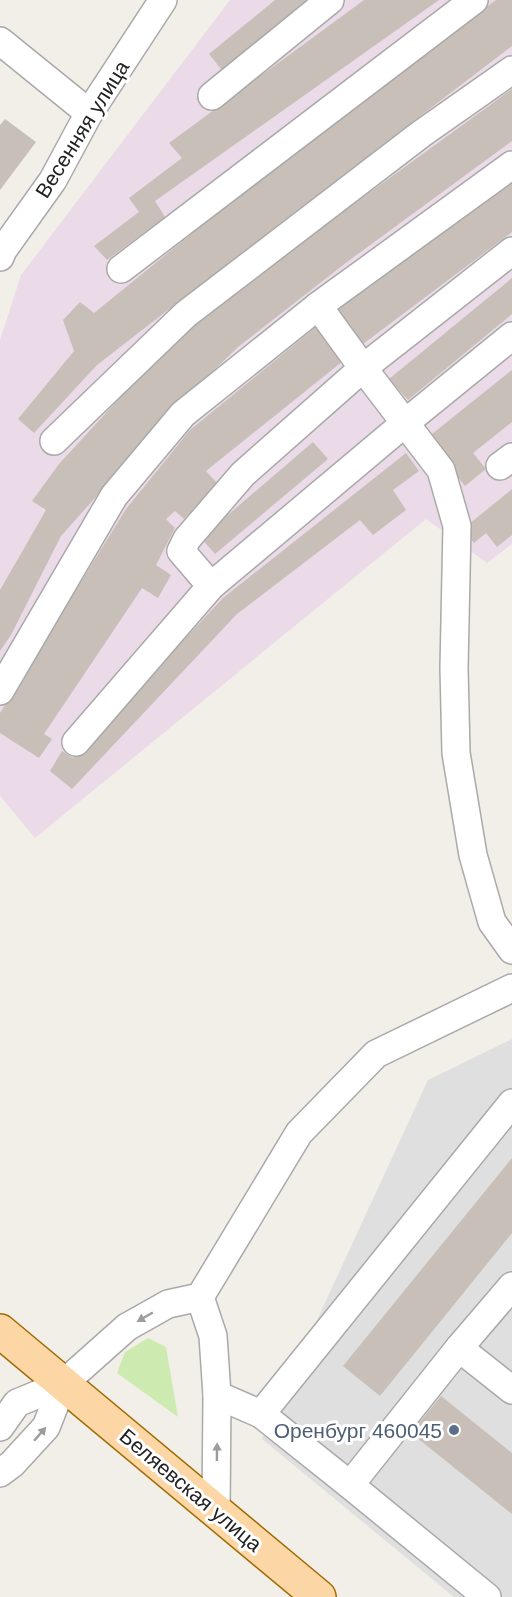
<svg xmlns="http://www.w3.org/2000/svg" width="512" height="1597" viewBox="0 0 512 1597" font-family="Helvetica,sans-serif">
<rect width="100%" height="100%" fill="#f2efe9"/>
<!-- residential -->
<path fill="#e0dfdf" d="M 512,1039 L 512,1597 L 454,1597 L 262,1439 L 428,1080 Z"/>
<!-- industrial -->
<path fill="#ebdbe8" d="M 230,0 L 512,0 L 512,544 L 487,563 L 426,519 L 35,838 L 0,796 L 0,340 L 21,275 Z"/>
<!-- grass -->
<path fill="#cdebb0" d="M 148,1338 L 166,1347 L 178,1417 L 117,1373 L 125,1352 Z"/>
<!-- building -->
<g fill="#c7bfb8">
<path d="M 275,0 L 316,0 L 225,74 L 209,54 Z"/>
<path d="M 364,0 L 439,0 L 155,201 L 165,217 L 107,260 L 94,246 L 139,212 L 129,198 L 182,158 L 169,143 Z"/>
<path d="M 496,0 L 512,0 L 512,46 L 275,227 L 97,365 L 34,433 L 18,419 L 74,351 L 63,320 L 80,302 L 94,313 L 243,192 L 263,172 Z"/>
<path d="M 512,89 L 512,141 L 347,262 L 238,347 L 176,407 L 61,536 L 11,635 L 0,651 L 0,590 L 46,510 L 32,501 L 59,464 L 139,377 L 206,314 L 318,230 Z"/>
<path d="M 5,119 L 36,142 L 0,190 L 0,125 Z"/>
<path d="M 512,178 L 512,232 L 363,344 L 337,307 Z"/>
<path d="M 512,278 L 512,314 L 408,400 L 389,379 Z"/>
<path d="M 316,327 L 343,361 L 206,471 L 217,483 L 184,519 L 175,511 L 166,519 L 175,528 L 156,565 L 171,575 L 158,598 L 142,588 L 44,734 L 52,739 L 39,758 L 0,733 L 0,713 L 126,509 L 190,430 Z"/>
<path d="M 512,370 L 512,422 L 473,453 L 486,469 L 465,486 L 427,438 Z"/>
<path d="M 313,442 L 328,459 L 215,554 L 201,538 Z"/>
<path d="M 406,453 L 419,471 L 393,490 L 406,510 L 373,535 L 360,520 L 237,614 L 72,789 L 50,771 L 62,751 L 73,758 L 223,598 Z"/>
<path d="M 512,489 L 512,535 L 497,547 L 486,533 L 474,543 L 463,529 Z"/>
<path d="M 512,1158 L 512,1233 L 380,1396 L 343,1366 Z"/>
<path d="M 441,1396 L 512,1453 L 512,1514 L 411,1433 Z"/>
</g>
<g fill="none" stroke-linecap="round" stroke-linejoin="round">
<defs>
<g id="minor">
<path d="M 0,41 L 89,113"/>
<path d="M 212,96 L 330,0"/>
<path d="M 512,251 L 363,368 L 441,470 L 457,526 L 454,668 L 456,753 L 473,855 L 492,922 L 512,950"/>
<path d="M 0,257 L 3,250 L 53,180 L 89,113 L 163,0"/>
<path d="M 121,269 L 474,0"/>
<path d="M 54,441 L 186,314 L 421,134 L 512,70"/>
<path d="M 500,466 L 512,457"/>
<path d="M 211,586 L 181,551 L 187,539 L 243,474 L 363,368 L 318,306"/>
<path d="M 0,691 L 114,496 L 183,414 L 318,306 L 512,165"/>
<path d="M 76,742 L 211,586 L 405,423 L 512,336"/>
<path d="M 200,1297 L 213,1336 L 217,1395 L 216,1511"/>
<path d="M 459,1348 L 512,1390"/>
<path d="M 217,1395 L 261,1414 L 350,1485 L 487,1597"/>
<path d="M 261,1414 L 512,1103"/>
<path d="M 0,1427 L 17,1403 L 63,1384 L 127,1327 L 168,1304 L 200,1297 L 299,1133 L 376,1054 L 512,988"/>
<path d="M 0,1473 L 12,1464 L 46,1427 L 63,1384"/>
<path d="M 350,1485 L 459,1348 L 512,1286"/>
</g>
<path id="major" d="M 0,1331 L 319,1597"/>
</defs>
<!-- minor casing -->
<use href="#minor" stroke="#a9a9a9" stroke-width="30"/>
<!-- major casing -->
<use href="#major" stroke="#a06b00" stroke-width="36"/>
<!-- minor -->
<use href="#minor" stroke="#fff" stroke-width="27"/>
<!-- major -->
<use href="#major" stroke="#fcd6a4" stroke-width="33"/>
</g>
<!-- one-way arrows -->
<defs><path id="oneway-solid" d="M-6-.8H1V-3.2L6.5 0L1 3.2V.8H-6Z" transform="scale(1.5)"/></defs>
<g fill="#9c9c9c">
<use href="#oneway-solid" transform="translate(145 1317) rotate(150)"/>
<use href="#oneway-solid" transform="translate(40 1434) rotate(-49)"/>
<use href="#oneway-solid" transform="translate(217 1452) rotate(-89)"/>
</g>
<!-- markers -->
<circle fill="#5c6f8a" stroke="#fff" stroke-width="2" cx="454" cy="1430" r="6"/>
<g text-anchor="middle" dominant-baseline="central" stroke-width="6" stroke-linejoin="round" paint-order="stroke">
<!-- street labels -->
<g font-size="21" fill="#222" stroke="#fff">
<text transform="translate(82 129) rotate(-58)">Весенняя улица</text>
<text transform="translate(191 1490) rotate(40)">Беляевская улица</text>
</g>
<!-- service labels -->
<g font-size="21" fill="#4e5e75" stroke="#fff" text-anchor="end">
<text x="442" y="1430">Оренбург 460045</text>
</g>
</g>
</svg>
